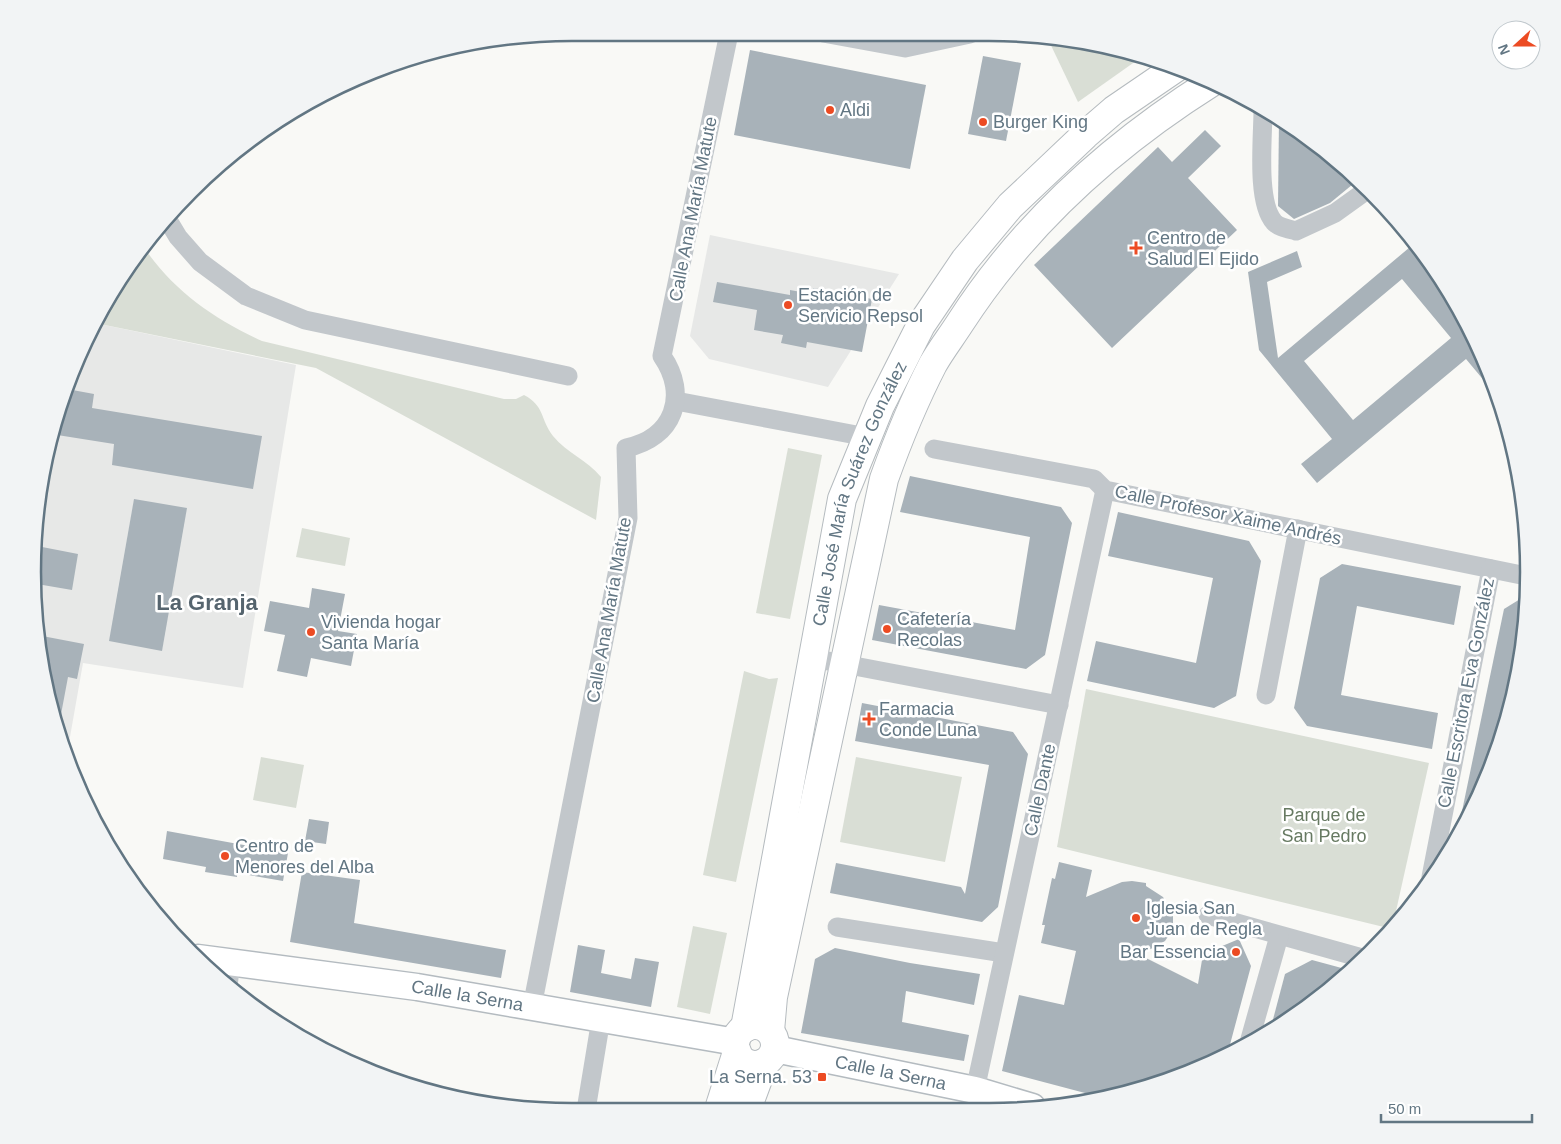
<svg xmlns="http://www.w3.org/2000/svg" width="1561" height="1144" viewBox="0 0 1561 1144" font-family="Arial,sans-serif">
<rect width="100%" height="100%" fill="#f9f9f6"/>
<!-- built -->
<g fill="#e7e8e7">
<path d="M 710,235 L 899,274 L 828,387 L 709,359 L 690,336 Z"/>
<path d="M 95,323 L 296,365 L 243,688 L 83,663 L 67,754 L 37,642 L 37,501 L 51,432 L 88,334 Z"/>
</g>
<!-- green -->
<g fill="#d9ded5">
<path d="M 1047,37 L 1128,51 L 1143,56 L 1078,102 Z"/>
<path d="M 145,249 C 175,292 214,319 262,341 L 504,399 L 516,399 L 524,395 C 545,406 540,419 553,436 C 567,453 587,460 601,477 L 596,520 L 316,368 L 95,323 Z"/>
<path d="M 788,448 L 822,455 L 790,619 L 756,613 Z"/>
<path d="M 302,528 L 350,538 L 345,566 L 296,557 Z"/>
<path d="M 744,671 L 769,679 L 778,678 L 736,882 L 703,875 Z"/>
<path d="M 1086,689 L 1429,763 L 1392,929 L 1057,847 Z"/>
<path d="M 261,757 L 304,765 L 296,808 L 253,800 Z"/>
<path d="M 856,757 L 962,777 L 945,862 L 840,842 Z"/>
<path d="M 693,926 L 727,933 L 710,1014 L 677,1007 Z"/>
</g>
<!-- building -->
<g fill="#a8b2b9" fill-rule="evenodd">
<path d="M 750,50 L 926,85 L 910,169 L 734,135 Z"/>
<path d="M 983,56 L 1021,63 L 1006,141 L 968,134 Z"/>
<path d="M 1279,118 L 1345,167 L 1358,180 L 1330,203 L 1294,219 L 1278,206 Z"/>
<path d="M 1205,130 L 1221,146 L 1188,178 L 1237,230 L 1112,348 L 1034,265 L 1158,147 L 1172,162 Z"/>
<path d="M 1416,242 L 1473,333 L 1493,387 L 1491,389 L 1466,359 L 1317,483 L 1301,464 L 1332,439 L 1259,350 L 1248,272 L 1297,251 L 1302,267 L 1267,282 L 1278,358 ZM 1402,279 L 1451,338 L 1353,420 L 1304,361 Z"/>
<path d="M 717,282 L 790,295 L 790,290 L 812,294 L 813,288 L 872,299 L 862,352 L 807,342 L 806,348 L 781,343 L 783,335 L 754,330 L 757,310 L 713,302 Z"/>
<path d="M 67,389 L 94,394 L 92,408 L 262,436 L 253,489 L 112,465 L 114,444 L 51,434 Z"/>
<path d="M 910,476 L 1061,507 L 1072,523 L 1045,655 L 1026,669 L 872,640 L 879,605 L 1015,630 L 1030,537 L 900,512 Z"/>
<path d="M 134,499 L 187,508 L 162,651 L 109,641 Z"/>
<path d="M 1118,512 L 1249,541 L 1261,561 L 1236,696 L 1214,708 L 1087,681 L 1096,641 L 1196,663 L 1213,578 L 1108,556 Z"/>
<path d="M 37,546 L 78,554 L 72,590 L 37,584 Z"/>
<path d="M 1342,564 L 1461,586 L 1454,625 L 1357,606 L 1341,695 L 1438,713 L 1432,749 L 1307,726 L 1294,708 L 1320,578 Z"/>
<path d="M 312,588 L 345,594 L 338,631 L 357,634 L 351,666 L 311,658 L 307,677 L 277,671 L 285,635 L 264,631 L 270,601 L 309,608 Z"/>
<path d="M 1525,596 L 1524,642 L 1500,745 L 1467,818 L 1461,816 L 1504,609 Z"/>
<path d="M 37,635 L 84,644 L 77,679 L 68,677 L 59,725 Z"/>
<path d="M 862,703 L 1013,732 L 1028,754 L 998,907 L 982,922 L 830,893 L 836,863 L 961,887 L 965,894 L 989,765 L 855,741 Z"/>
<path d="M 309,819 L 329,822 L 326,844 L 305,841 Z"/>
<path d="M 167,831 L 288,853 L 283,881 L 237,873 L 237,877 L 205,872 L 206,867 L 163,859 Z"/>
<path d="M 1059,862 L 1092,870 L 1086,897 L 1122,882 L 1132,881 L 1146,883 L 1146,886 L 1163,897 L 1173,914 L 1173,929 L 1165,941 L 1140,955 L 1198,984 L 1203,954 L 1239,939 L 1251,966 L 1228,1052 L 1196,1070 L 1084,1100 L 1085,1093 L 1002,1071 L 1019,995 L 1064,1005 L 1076,951 L 1041,943 L 1045,925 L 1042,925 L 1052,878 L 1055,879 Z"/>
<path d="M 302,872 L 360,880 L 354,923 L 506,950 L 501,978 L 290,942 Z"/>
<path d="M 578,945 L 605,950 L 601,973 L 631,979 L 635,958 L 659,962 L 651,1007 L 570,992 Z"/>
<path d="M 835,948 L 910,963 L 980,974 L 974,1005 L 906,991 L 902,1022 L 969,1035 L 964,1061 L 801,1033 L 815,959 Z"/>
<path d="M 1312,960 L 1349,970 L 1318,1000 L 1271,1027 L 1285,974 Z"/>
</g>
<g fill="none" stroke-linecap="round" stroke-linejoin="round">
<defs>
<g id="secondary">
<path id="s1" d="M 198,958 L 417,987 L 736,1042"/>
<path id="s2" d="M 775,1049 L 975,1090 L 1032,1107"/>
</g>
<g id="primary">
<circle cx="755" cy="1045" r="20"/>
<path id="s3" d="M 745,1028 L 842,499 L 880,406 L 921,325 L 965,260 L 1010,206 L 1085,135 L 1114,110 L 1177,67"/>
<path d="M 770,1031 L 773,997 L 884,479 C 898,440 914,401 933,364 C 941,350 951,337 960,323 C 1024,224 1112,145 1212,82"/>
<path d="M 719,1109 L 737,1052"/>
<path d="M 747,1109 L 764,1063"/>
</g>
</defs>
<!-- secondary casing -->
<use href="#secondary" stroke="#b4bbc0" stroke-width="29"/>
<!-- primary casing -->
<use href="#primary" stroke="#b5bbbf" stroke-width="30"/>
<!-- street -->
<g stroke="#c2c7cb" stroke-width="19">
<path d="M 823,33 L 905,48 L 970,34"/>
<path d="M 1263,110 C 1263,137 1256,202 1274,222 C 1278,227 1289,229 1296,231 L 1335,213 L 1367,190"/>
<path d="M 166,217 L 178,237 L 200,262 L 246,296 L 305,320 L 568,376"/>
<path d="M 676,401 L 867,437"/>
<path d="M 934,449 L 1094,479 L 1105,490 L 1526,576"/>
<path d="M 828,661 L 1059,705"/>
<path d="M 1266,695 L 1298,529"/>
<path d="M 1431,877 L 1491,569"/>
<path d="M 1208,915 L 1362,958"/>
<path d="M 837,927 L 1004,953"/>
<path d="M 228,986 L 231,962"/>
<path d="M 532,1007 L 628,518 L 626,448 C 674,438 689,395 662,356 L 729,33"/>
<path d="M 1250,1039 L 1279,936"/>
<path d="M 975,1090 L 1105,490"/>
<path d="M 586,1110 L 601,1019"/>
</g>
<!-- secondary -->
<use href="#secondary" stroke="#fff" stroke-width="26"/>
<!-- primary -->
<use href="#primary" stroke="#fff" stroke-width="28"/>
</g>
<!-- markers -->
<g fill="#ec4b23" stroke="#fff" stroke-width="2">
<circle cx="830" cy="110" r="5"/>
<circle cx="983" cy="122" r="5"/>
<path d="M1133.5 240.5h5v5h5v5h-5v5h-5v-5h-5v-5h5z"/>
<circle cx="788" cy="305" r="5"/>
<circle cx="887" cy="629" r="5"/>
<circle cx="311" cy="632" r="5"/>
<path d="M866.5 711.5h5v5h5v5h-5v5h-5v-5h-5v-5h5z"/>
<circle cx="225" cy="856" r="5"/>
<circle cx="1136" cy="918" r="5"/>
<circle cx="1236" cy="952" r="5"/>
<rect x="817" y="1072" width="10" height="10" rx="2.5"/>
</g>
<g text-anchor="middle" dominant-baseline="central" stroke-width="5" stroke-linejoin="round" paint-order="stroke">
<!-- poi labels -->
<g font-size="18" fill="#627683" stroke="#fff" text-anchor="start">
<text x="840" y="110">Aldi</text>
<text x="993" y="122">Burger King</text>
<text x="1147" y="238">Centro de<tspan x="1147" dy="21">Salud El Ejido</tspan></text>
<text x="798" y="295">Estación de<tspan x="798" dy="21">Servicio Repsol</tspan></text>
<text x="897" y="619">Cafetería<tspan x="897" dy="21">Recolas</tspan></text>
<text x="321" y="622">Vivienda hogar<tspan x="321" dy="21">Santa María</tspan></text>
<text x="879" y="709">Farmacia<tspan x="879" dy="21">Conde Luna</tspan></text>
<text x="235" y="846">Centro de<tspan x="235" dy="21">Menores del Alba</tspan></text>
<text x="1146" y="908">Iglesia San<tspan x="1146" dy="21">Juan de Regla</tspan></text>
<text x="1226" y="952" text-anchor="end">Bar Essencia</text>
<text x="812" y="1077" text-anchor="end">La Serna. 53</text>
</g>
<!-- street labels -->
<g font-size="18" fill="#627683" stroke="#fff">
<text transform="translate(693 209) rotate(-79)">Calle Ana María Matute</text>
<text stroke="none"><textPath href="#s3" startOffset="548">Calle José María Suárez González</textPath></text>
<text transform="translate(1228 515) rotate(12)">Calle Profesor Xaime Andrés</text>
<text transform="translate(609 610) rotate(-80)">Calle Ana María Matute</text>
<text transform="translate(1466 693) rotate(-79)">Calle Escritora Eva González</text>
<text transform="translate(1040 790) rotate(-78)">Calle Dante</text>
<text stroke="none"><textPath href="#s1" startOffset="272">Calle la Serna</textPath></text>
<text stroke="none"><textPath href="#s2" startOffset="118">Calle la Serna</textPath></text>
</g>
<!-- park labels -->
<g font-size="18" fill="#677a62" stroke="#fff">
<text x="1324" y="815">Parque de<tspan x="1324" dy="21">San Pedro</tspan></text>
</g>
<!-- district labels -->
<g font-size="22" font-weight="bold" fill="#55646e" stroke="#fff">
<text x="207" y="602">La Granja</text>
</g>
</g>
<!-- crop -->
<path d="M0 0H1561V1144H0ZM572 41H989A531 531 0 0 1 1520 572V572A531 531 0 0 1 989 1103H572A531 531 0 0 1 41 572V572A531 531 0 0 1 572 41Z" fill="#f2f4f5" fill-rule="evenodd"/>
<path fill="none" stroke="#627683" stroke-width="2.5" d="M572 41H989A531 531 0 0 1 1520 572V572A531 531 0 0 1 989 1103H572A531 531 0 0 1 41 572V572A531 531 0 0 1 572 41Z"/>
<!-- north arrow -->
<g transform="translate(1516 45) rotate(249)"><circle r="24" fill="#ffffff" stroke="#c0c8cd"/>
<path d="M0-4L9 19L0 12L-9 19Z" fill="#ec4b23"/>
<text y="-8" font-size="14" font-weight="bold" text-anchor="middle" fill="#627683">N</text>
</g>
<!-- scale -->
<path d="M1381 1114v8h151v-8" fill="none" stroke="#627683" stroke-width="2.5"/>
<text x="1388" y="1114" font-size="15" fill="#627683" stroke="#ffffff" stroke-width="4" paint-order="stroke">50 m</text>
</svg>
